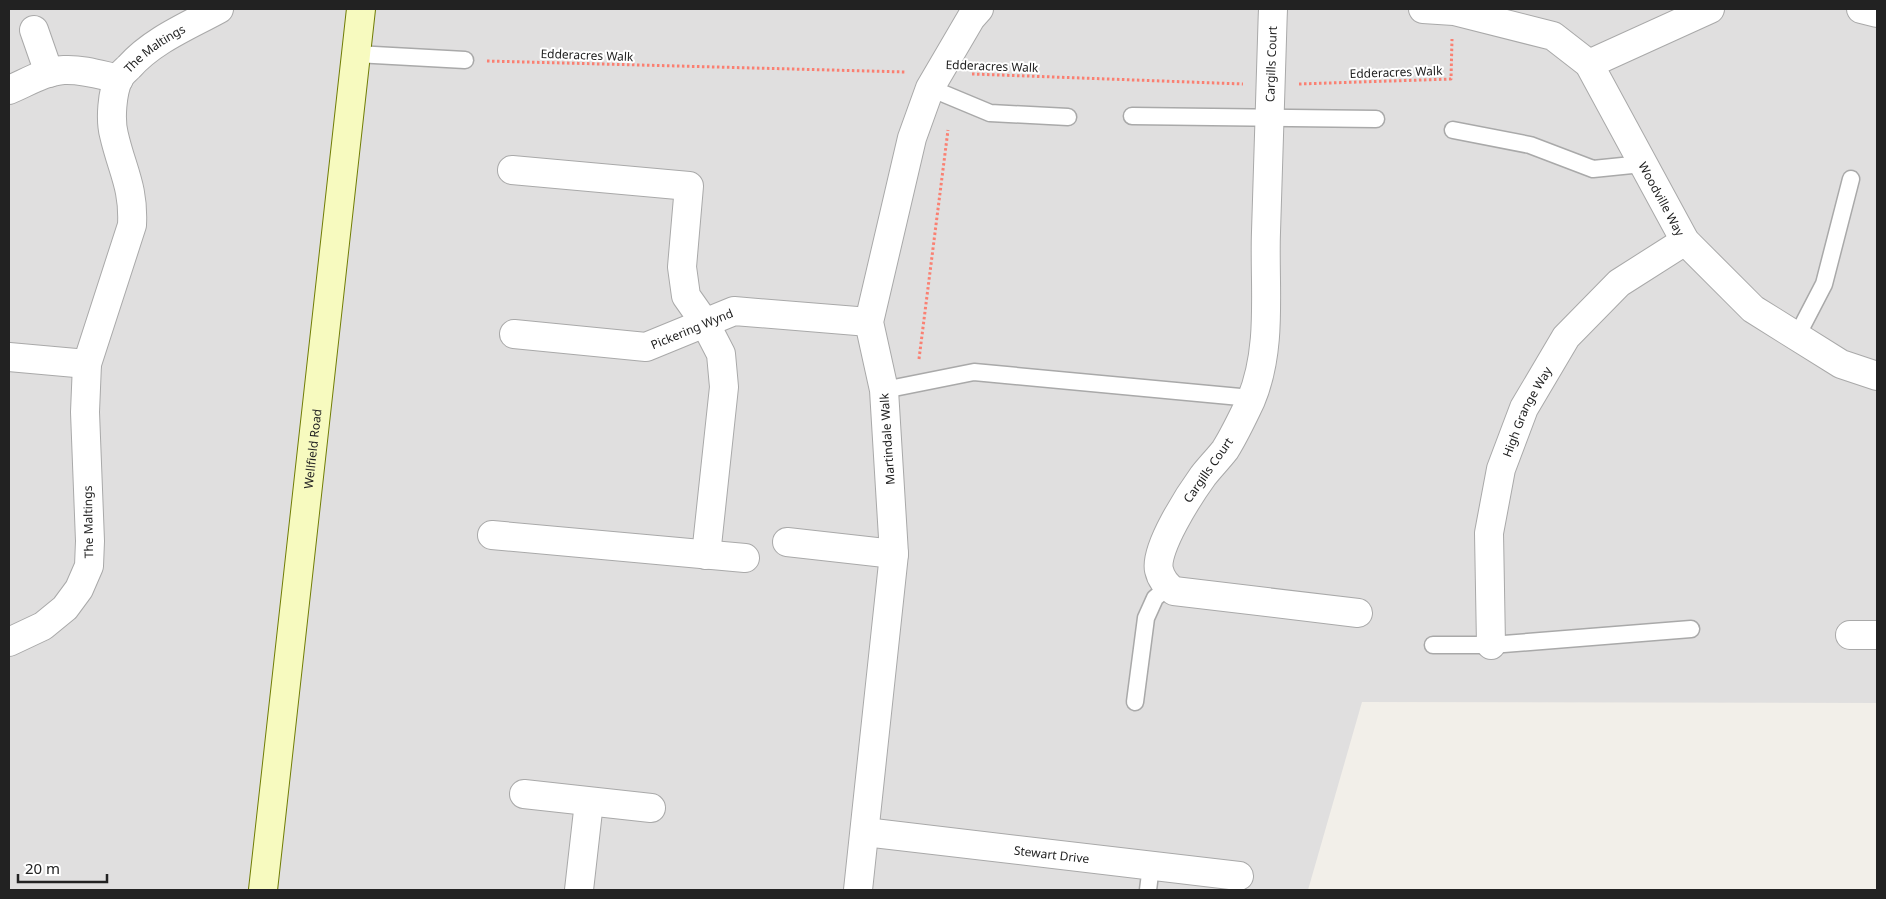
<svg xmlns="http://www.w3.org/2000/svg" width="1886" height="899" viewBox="0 0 1886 899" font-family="'Noto Sans',sans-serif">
<rect width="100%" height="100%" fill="#f2efe9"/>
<!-- residential -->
<path fill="#e0dfdf" d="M 9,9 L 1877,9 L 1877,703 L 1362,702 L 1308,890 L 9,890 Z"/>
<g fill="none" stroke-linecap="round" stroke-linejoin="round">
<defs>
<g id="lane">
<path d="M 356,54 L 465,60"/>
<path d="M 930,88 L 990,113 L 1068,117"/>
<path d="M 1132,116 L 1376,119"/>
<path d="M 1453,130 L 1530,145 L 1593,169 L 1642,164"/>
<path d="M 1797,336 L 1824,284 L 1851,179"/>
<path d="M 884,390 L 974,372 L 1251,398"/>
<path d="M 1433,645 L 1491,645 L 1691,629"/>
<path d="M 1135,702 L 1146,618 L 1155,598 L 1168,587"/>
<path d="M 1148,890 L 1151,866"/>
</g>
<g id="street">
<path d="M 1273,9 C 1270,83 1268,157 1266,232 C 1264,287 1273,347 1251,400 C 1243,417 1235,434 1225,450 C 1218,459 1210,467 1203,476 C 1190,494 1154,549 1159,570 C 1161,579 1167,586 1174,591 L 1358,613"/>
<path id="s1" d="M 1423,9 L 1454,11 L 1553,36 L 1589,64 L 1685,241 L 1753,309 L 1841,364 L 1877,376"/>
<path d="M 1861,9 L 1877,13"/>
<path d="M 34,30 L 49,73"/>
<path d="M 1589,64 L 1710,9"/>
<path d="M 9,90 C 26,83 45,71 64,70 C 83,69 101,75 119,79"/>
<path d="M 512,170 L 689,186 L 682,267 L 686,296 L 705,323 L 721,354 L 724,387 L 706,555"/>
<path id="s2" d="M 514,334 L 646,347 L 734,311 L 869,322"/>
<path d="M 9,357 L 87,364"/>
<path d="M 492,535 L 745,558"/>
<path d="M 787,542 L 894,554"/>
<path d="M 1850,635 L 1877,635"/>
<path id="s3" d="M 9,642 L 43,626 L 65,608 L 79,589 L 89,566 L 90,541 L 85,412 L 87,364 L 132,225 C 134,187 122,170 114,135 C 110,120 112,92 119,78 C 121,74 126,70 129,67 C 153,40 188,26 219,9"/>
<path id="s4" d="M 1491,645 L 1489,533 L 1501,469 L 1524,408 L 1566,337 L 1619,283 L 1685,241"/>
<path d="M 524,794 L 651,808"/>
<path id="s5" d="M 865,832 L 1239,876"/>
<path d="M 579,890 L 589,802"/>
<path d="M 858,890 L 894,554 L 884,390 L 869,322 L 912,138 L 930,88 L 971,18 L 979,9"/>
</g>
<g id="secondary">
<path id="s6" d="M 263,890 L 361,9"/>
</g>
</defs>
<!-- lane casing -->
<use href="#lane" stroke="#a9a9a9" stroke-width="19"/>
<!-- street casing -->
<use href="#street" stroke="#a9a9a9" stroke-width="30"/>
<!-- secondary casing -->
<use href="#secondary" stroke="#707d05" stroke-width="30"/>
<!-- path -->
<g stroke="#fa8072" stroke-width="3" stroke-dasharray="2.5 2.5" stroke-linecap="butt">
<path d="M 487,61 L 906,72"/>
<path d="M 972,74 L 1243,84"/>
<path d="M 1299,84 L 1451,79 L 1452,39"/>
<path d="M 919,359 L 948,130"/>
</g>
<!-- lane -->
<use href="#lane" stroke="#fff" stroke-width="16"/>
<!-- street -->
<use href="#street" stroke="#fff" stroke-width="28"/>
<!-- secondary -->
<use href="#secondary" stroke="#f7fabf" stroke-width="28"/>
</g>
<g text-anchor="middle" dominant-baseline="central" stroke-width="4" stroke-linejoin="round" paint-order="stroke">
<!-- street labels -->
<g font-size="12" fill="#222" stroke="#fff">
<text stroke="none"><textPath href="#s3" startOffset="660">The Maltings</textPath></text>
<text transform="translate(587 55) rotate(2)">Edderacres Walk</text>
<text transform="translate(1271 64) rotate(-88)">Cargills Court</text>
<text transform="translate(992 66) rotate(2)">Edderacres Walk</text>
<text transform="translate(1396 72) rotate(-2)">Edderacres Walk</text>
<text stroke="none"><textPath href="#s1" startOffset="332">Woodville Way</textPath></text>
<text stroke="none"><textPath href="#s2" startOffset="182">Pickering Wynd</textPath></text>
<text stroke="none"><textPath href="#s4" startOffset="240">High Grange Way</textPath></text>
<text transform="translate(887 439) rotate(-94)">Martindale Walk</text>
<text stroke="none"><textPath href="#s6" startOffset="444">Wellfield Road</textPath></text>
<text transform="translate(1208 470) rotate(-55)">Cargills Court</text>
<text transform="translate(88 522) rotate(-91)">The Maltings</text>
<text stroke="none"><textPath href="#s5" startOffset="188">Stewart Drive</textPath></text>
</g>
</g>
<!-- border -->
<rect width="1886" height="899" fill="none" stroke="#222222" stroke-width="20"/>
<!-- scale -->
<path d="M18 874v8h89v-8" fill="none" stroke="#222222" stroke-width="2.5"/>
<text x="25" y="874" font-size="15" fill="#222222" stroke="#ffffff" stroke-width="4" paint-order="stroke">20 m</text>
</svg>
